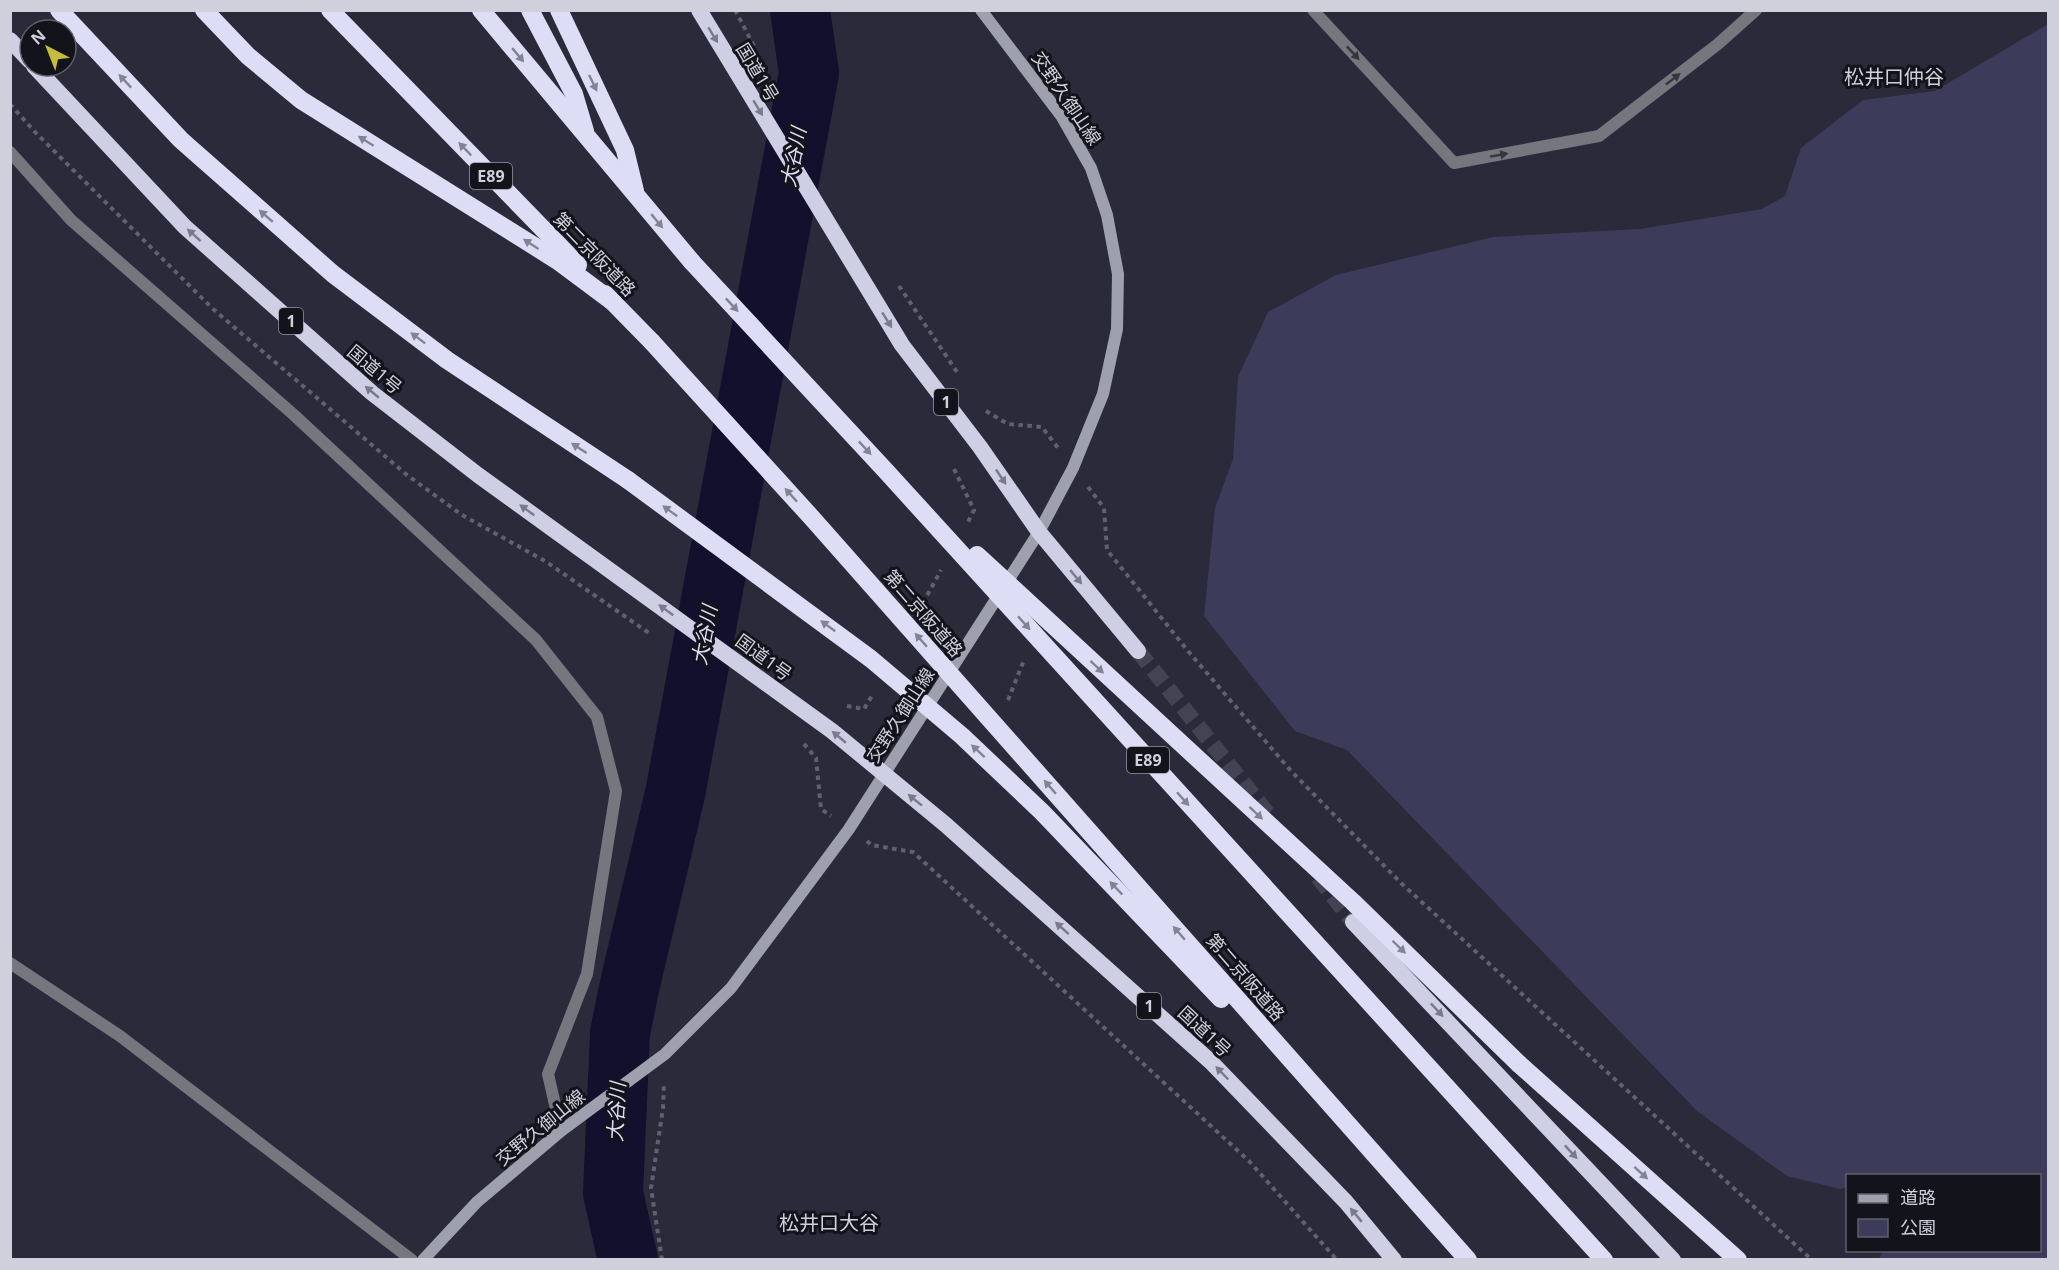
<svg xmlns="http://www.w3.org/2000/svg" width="2059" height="1270" viewBox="0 0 2059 1270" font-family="'Noto Sans','Noto Sans JP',sans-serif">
<rect width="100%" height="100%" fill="#2a2a3b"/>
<!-- green -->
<path fill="#3c3c5a" d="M 2048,24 L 2048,1259 L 1879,1259 L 1883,1251 L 2040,1250 L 2040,1176 L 1848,1176 L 1847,1187 L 1840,1189 L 1787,1176 L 1697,1111 L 1347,750 L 1295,731 L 1204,616 L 1215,508 L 1233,459 L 1238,377 L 1268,312 L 1336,275 L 1493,237 L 1640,229 L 1762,209 L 1785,196 L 1801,148 L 1863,100 L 1935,91 Z"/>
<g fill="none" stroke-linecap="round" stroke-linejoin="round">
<!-- river -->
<path stroke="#13102e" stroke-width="60" d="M 628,1260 L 613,1193 L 620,1033 L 630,984 L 675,794 L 809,73 L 800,10"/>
<!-- trunk-tunnel -->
<g stroke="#434353" stroke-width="16" stroke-dasharray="16 8" stroke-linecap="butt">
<path d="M 1138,651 L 1272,819"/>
<path d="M 1318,877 L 1353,922"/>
</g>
<!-- path -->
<g stroke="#60606f" stroke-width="4" stroke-dasharray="4.5 4.5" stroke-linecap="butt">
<path d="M 735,10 L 754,46"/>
<path d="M 10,104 L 34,131 L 213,309 L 407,475 L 462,515 L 545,561 L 649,633"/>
<path d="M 899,286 L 957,372"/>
<path d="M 986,411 L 1008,424 L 1042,427 L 1058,448"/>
<path d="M 954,469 L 974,510 L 968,522"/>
<path d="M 1088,487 L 1104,508 L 1107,550 L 1188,651 L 1291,771 L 1401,883 L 1812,1260"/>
<path d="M 923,603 L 941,570"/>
<path d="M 1008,700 L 1024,660"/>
<path d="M 847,706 L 864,709 L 873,694"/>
<path d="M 804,744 L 816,758 L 821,809 L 831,816"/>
<path d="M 867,841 L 871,845 L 913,852 L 1249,1161 L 1337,1260"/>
<path d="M 662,1260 L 651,1188 L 663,1108 L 664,1082"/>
</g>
<!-- service -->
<path stroke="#76767f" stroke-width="12" d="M 1313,10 L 1454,163 L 1599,136 L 1718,44 L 1756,10"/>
<!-- minor -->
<path stroke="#76767f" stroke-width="12" d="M 10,152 L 71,220 L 294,415 L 536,640 L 597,717 L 616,791 L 587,974 L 548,1074 L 561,1131"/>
<!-- tertiary -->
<path stroke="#76767f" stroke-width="12" d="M 10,963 L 120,1036 L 412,1260"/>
<!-- secondary -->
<path stroke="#9fa0ae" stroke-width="12" d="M 423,1260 L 477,1202 L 561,1131 L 665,1054 L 731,988 L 849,829 L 1039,532 L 1073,468 L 1103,394 L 1117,329 L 1118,274 L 1107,215 L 1091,168 L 1062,117 L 981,10"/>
<!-- trunk -->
<g stroke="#cecfe4" stroke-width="16">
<path d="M 699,10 L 902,345 L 980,447 L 1039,532 L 1138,651"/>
<path d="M 10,40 L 30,61"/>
<path d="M 34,66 L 185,227 L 372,393 L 478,475 L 832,731 L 946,825 L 1211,1062 L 1346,1202 L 1394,1260"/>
<path d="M 1353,922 L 1673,1260"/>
</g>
<!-- motorway -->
<g stroke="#dddef5" stroke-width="18">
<path d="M 59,10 L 181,140 L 333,274 L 447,360 L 628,480"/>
<path d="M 204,10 L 248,56 L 301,100 L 558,261 L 613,302"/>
<path d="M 330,10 L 578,265"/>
<path d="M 481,10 L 692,262"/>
<path d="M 530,10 L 574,94 L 585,131"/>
<path d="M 559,10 L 625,150 L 635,191"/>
<path d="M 605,294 L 652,342"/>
<path d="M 1519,1064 L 1738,1260"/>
</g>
<!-- motorway-bridge -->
<g stroke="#dddef5" stroke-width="18">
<path d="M 692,262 L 885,470 L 1604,1260"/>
<path d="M 652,342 L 812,518 L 1468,1260"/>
<path d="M 628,480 L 871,659 L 962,736 L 1042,812 L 1221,999"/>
<path d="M 977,555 L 1353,902 L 1519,1064"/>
</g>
</g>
<!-- one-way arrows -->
<defs><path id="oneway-solid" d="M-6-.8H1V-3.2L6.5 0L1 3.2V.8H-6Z" transform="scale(1.5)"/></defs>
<g fill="#7a7a8a">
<use href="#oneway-solid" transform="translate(713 35) rotate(59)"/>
<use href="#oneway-solid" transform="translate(758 108) rotate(59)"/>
<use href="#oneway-solid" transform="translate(194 235) rotate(-138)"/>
<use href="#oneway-solid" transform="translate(887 320) rotate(58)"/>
<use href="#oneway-solid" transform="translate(372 392) rotate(-140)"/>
<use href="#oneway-solid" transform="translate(1001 477) rotate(56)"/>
<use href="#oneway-solid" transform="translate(527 510) rotate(-144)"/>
<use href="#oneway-solid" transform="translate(1076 577) rotate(50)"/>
<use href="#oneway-solid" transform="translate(666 610) rotate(-144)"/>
<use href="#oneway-solid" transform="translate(839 737) rotate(-140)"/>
<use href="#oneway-solid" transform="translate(915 800) rotate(-141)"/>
<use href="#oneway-solid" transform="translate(1062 928) rotate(-138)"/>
<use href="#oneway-solid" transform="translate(1437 1010) rotate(47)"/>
<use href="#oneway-solid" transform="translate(1222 1073) rotate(-134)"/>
<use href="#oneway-solid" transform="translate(1571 1152) rotate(47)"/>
<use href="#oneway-solid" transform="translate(1356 1215) rotate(-130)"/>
</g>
<g fill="#36363e">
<use href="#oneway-solid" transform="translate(1353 53) rotate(47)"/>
<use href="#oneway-solid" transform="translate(1673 79) rotate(-38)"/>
<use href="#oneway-solid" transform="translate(1499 155) rotate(-10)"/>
</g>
<g fill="#828393">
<use href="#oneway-solid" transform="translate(518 55) rotate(50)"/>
<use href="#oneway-solid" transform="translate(125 81) rotate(-133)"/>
<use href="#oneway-solid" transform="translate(593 83) rotate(64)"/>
<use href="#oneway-solid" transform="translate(366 141) rotate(-148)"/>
<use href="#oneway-solid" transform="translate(465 149) rotate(-134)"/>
<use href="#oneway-solid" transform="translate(266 216) rotate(-139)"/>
<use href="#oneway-solid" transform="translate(657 221) rotate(50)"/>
<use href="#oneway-solid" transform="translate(531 244) rotate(-147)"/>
<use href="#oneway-solid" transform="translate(732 305) rotate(47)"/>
<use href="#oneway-solid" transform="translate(418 338) rotate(-143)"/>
<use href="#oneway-solid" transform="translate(579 448) rotate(-147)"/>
<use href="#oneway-solid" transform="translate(865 448) rotate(47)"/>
<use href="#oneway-solid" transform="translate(791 495) rotate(-132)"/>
<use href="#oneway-solid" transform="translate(670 511) rotate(-144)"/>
<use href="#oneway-solid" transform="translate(1024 623) rotate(48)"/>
<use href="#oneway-solid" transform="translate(828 626) rotate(-144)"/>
<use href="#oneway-solid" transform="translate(921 640) rotate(-131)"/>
<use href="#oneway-solid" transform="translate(1097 667) rotate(43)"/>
<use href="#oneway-solid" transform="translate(978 751) rotate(-137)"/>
<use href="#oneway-solid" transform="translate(1050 787) rotate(-131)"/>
<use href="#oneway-solid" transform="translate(1183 799) rotate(48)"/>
<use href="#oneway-solid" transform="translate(1256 813) rotate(43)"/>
<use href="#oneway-solid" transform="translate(1116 888) rotate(-134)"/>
<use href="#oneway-solid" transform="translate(1179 933) rotate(-131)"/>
<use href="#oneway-solid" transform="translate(1399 947) rotate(44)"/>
<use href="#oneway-solid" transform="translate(1641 1173) rotate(42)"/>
</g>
<g text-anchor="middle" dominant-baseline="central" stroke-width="6" stroke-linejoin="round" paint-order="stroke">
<!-- shield labels -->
<g fill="#13131b" stroke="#9797a2" stroke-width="1.5">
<rect x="470" y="163" width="42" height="26" rx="4.5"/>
<rect x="279" y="308" width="24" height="26" rx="4.5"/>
<rect x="934" y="389" width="24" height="26" rx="4.5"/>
<rect x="1127" y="747" width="42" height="26" rx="4.5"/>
<rect x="1137" y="993" width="24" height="26" rx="4.5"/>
</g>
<g font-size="16" font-weight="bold" fill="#d0d0dc">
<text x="491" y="176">E89</text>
<text x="291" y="321">1</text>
<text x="946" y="402">1</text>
<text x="1148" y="760">E89</text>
<text x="1149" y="1006">1</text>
</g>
<!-- street labels -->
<g font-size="18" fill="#d0d0dc" stroke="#13131b">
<text transform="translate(758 72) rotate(59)">国道1号</text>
<text transform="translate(1067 98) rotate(56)">交野久御山線</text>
<text transform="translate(595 254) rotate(46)">第二京阪道路</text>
<text transform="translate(375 369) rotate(40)">国道1号</text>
<text transform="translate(924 613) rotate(49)">第二京阪道路</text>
<text transform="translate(764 657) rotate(36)">国道1号</text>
<text transform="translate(900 715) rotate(-57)">交野久御山線</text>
<text transform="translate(1246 977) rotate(49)">第二京阪道路</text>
<text transform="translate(1205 1031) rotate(43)">国道1号</text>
<text transform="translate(540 1127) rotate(-39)">交野久御山線</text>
</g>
<!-- neighbourhood labels -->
<g font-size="20" fill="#d0d0dc" stroke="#13131b">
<text x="1894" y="76">松井口仲谷</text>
<text x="829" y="1222">松井口大谷</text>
</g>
<!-- water labels -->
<g font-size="20" font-style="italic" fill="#dcdcf6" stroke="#13131b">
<text transform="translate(793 157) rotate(-79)">大谷川</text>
<text transform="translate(704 635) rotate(-79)">大谷川</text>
<text transform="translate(616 1112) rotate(-87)">大谷川</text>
</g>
</g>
<!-- border -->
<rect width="2059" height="1270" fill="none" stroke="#d0d0dc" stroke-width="24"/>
<!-- legend -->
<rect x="1846" y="1174" width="195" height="78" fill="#13131b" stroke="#5f5f68" stroke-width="1.5"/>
<rect x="1858" y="1194" width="30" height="9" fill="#9fa0ae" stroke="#5f5f68" stroke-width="1.5"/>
<text x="1900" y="1204" font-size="18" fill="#d0d0dc">道路</text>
<rect x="1858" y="1219" width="30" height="18" fill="#3c3c5a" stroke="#5f5f68" stroke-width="1.5"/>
<text x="1900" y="1234" font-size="18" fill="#d0d0dc">公園</text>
<!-- north arrow -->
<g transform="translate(48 48) rotate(318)"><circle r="28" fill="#13131b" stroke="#5f5f68" stroke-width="1.5"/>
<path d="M0-4.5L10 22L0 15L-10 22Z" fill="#c7bb3c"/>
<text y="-9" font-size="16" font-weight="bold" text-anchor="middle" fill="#d0d0dc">N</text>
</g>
</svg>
